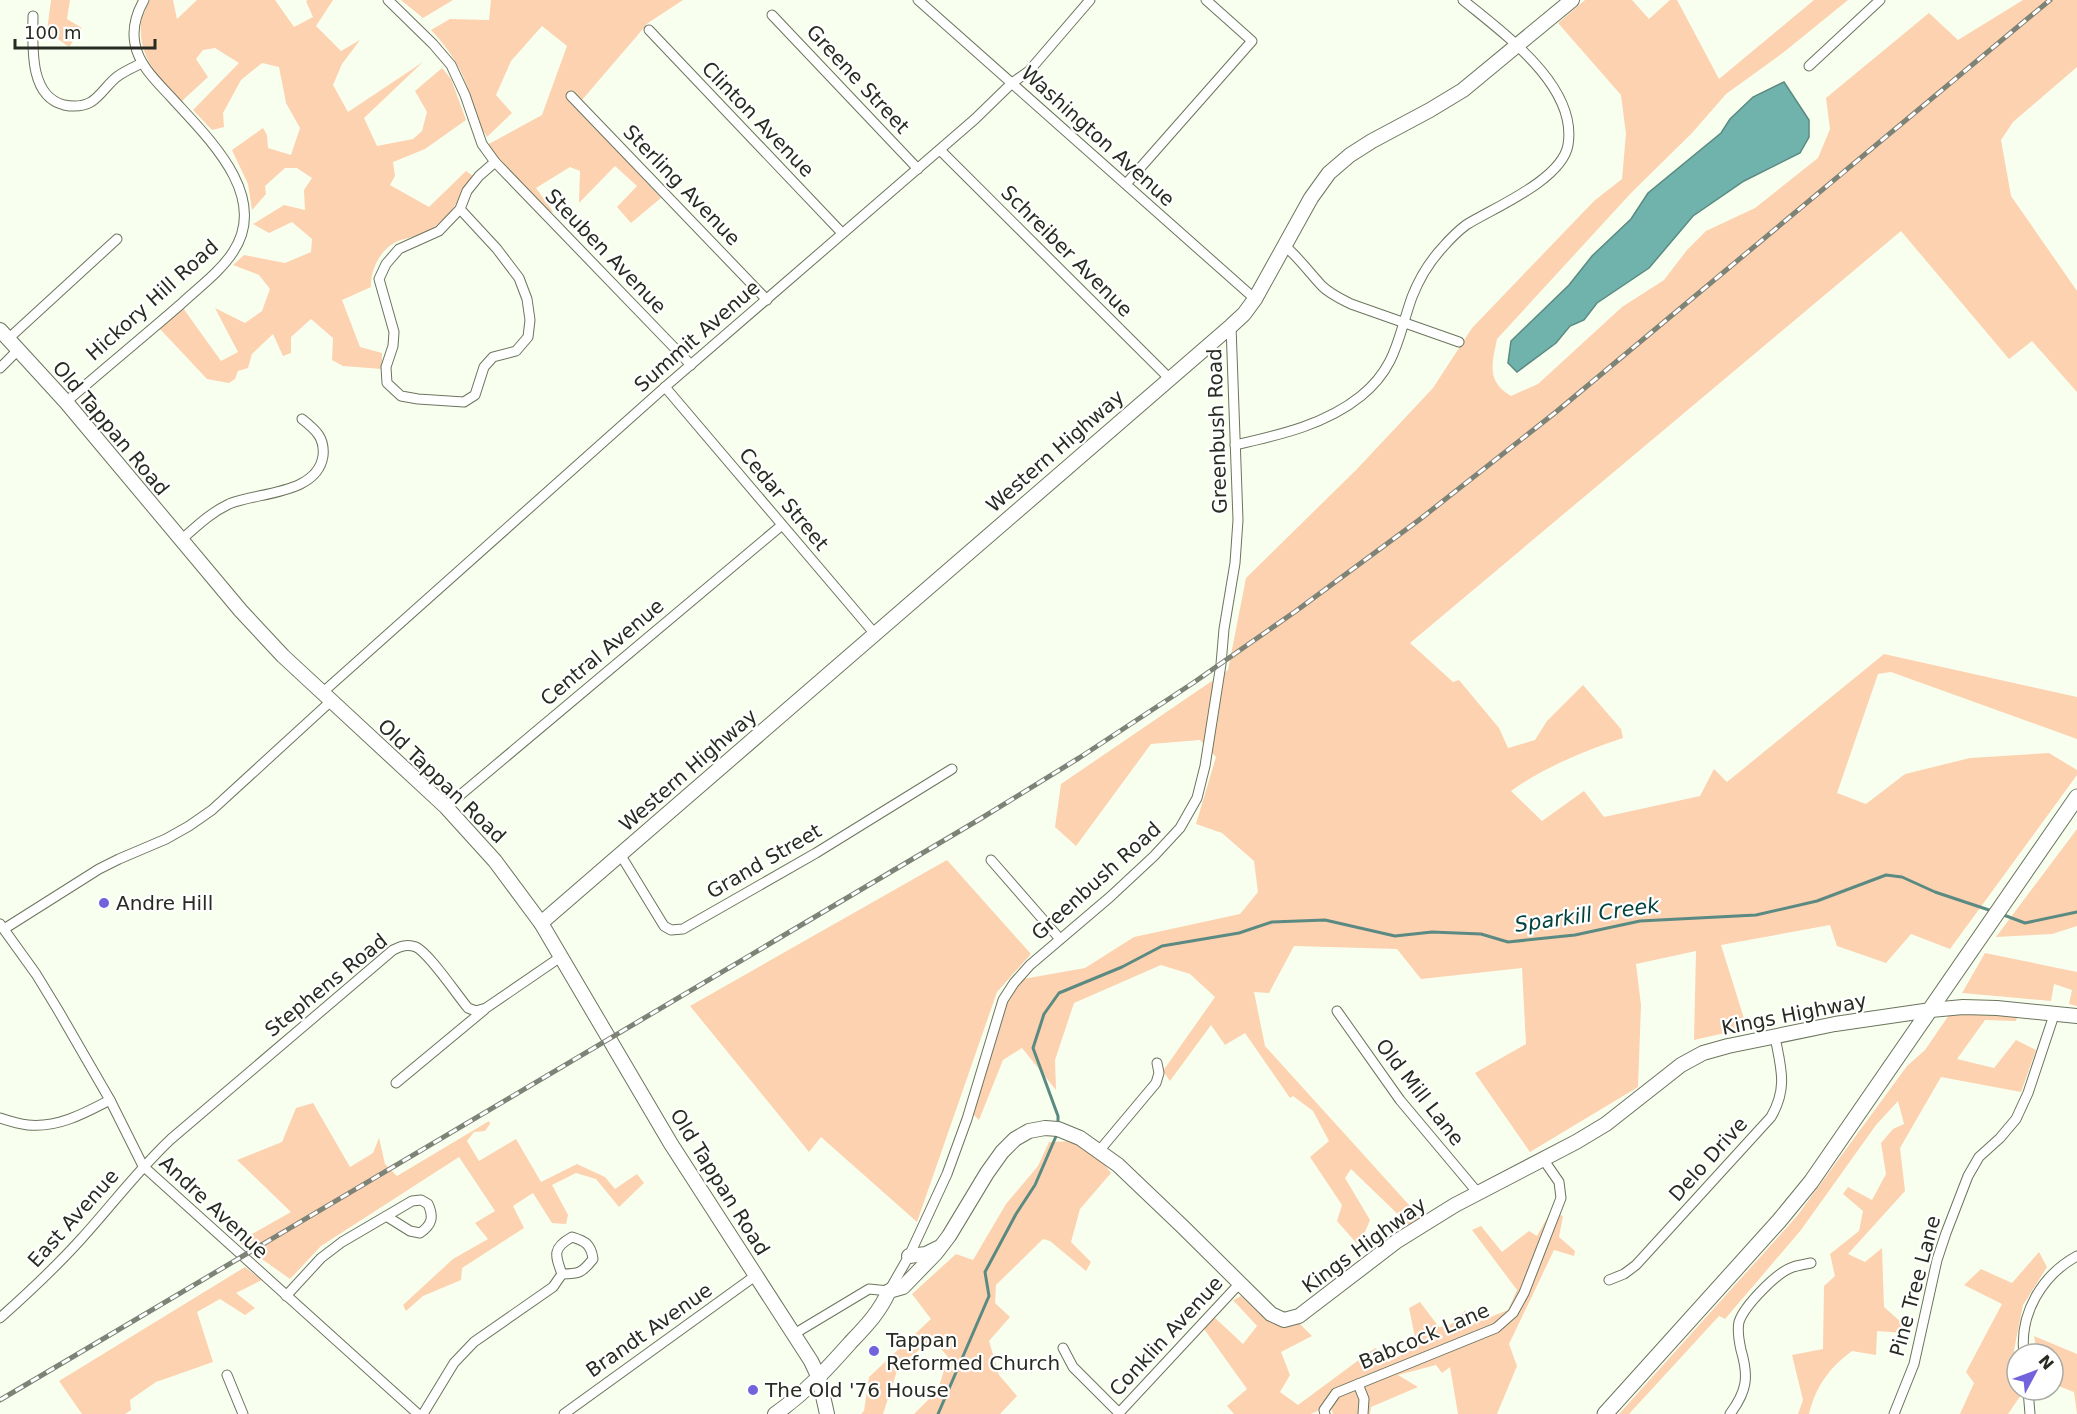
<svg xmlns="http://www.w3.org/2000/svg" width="2077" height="1414" viewBox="0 0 2077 1414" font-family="'DejaVu Sans',sans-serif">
<rect width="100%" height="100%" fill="#f8ffef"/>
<!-- green -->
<g fill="#fdd2b0">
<path d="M 51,0 L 70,0 L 67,19 L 82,28 L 69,47 L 47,31 Z"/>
<path d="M 150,0 L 173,0 L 177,19 L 197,0 L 275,0 L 294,27 L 313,17 L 306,1 L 308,0 L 333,0 L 316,26 L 341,51 L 360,40 L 342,64 L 333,85 L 348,112 L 423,62 L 364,118 L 377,146 L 413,139 L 422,131 L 427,112 L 415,91 L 442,68 L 451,79 L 466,120 L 425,149 L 393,162 L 395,176 L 390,185 L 429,207 L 466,171 L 473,176 C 462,195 452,215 433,228 C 422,236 410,237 398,241 C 381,248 370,270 371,287 L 342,300 L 360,347 L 382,353 L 382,369 L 343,366 L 332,360 L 333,338 L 311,319 L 291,337 L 291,353 L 283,356 L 273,334 L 252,354 L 248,368 L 238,371 L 235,379 L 229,383 L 207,379 L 160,329 L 183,308 L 221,361 L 238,352 L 215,308 L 245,323 L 262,311 L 270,289 L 259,275 L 233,265 L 244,255 L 285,263 L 311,252 L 312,239 L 292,222 L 269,233 L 253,224 L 284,205 L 305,210 L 304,190 L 312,178 L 297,168 L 285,168 L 265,186 L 266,194 L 252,210 L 248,184 L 232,150 L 263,128 L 267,135 L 268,148 L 291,155 L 300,128 L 286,103 L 279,67 L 262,63 L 241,80 L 223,113 L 224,127 L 212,130 L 193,110 L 239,63 L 215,48 L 203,50 L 196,59 L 208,77 L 182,101 C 159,77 138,59 141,22 C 142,15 147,7 150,0 Z"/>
<path d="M 401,0 L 453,0 L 423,18 Z"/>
<path d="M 491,0 L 683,0 L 648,23 L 576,107 L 661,198 L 631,223 L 617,207 L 637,186 L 615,166 L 579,203 L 580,171 L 570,167 L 536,188 L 553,212 L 549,213 L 487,145 L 542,115 L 567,46 L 542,26 L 511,61 L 496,95 L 512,113 L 487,137 C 474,119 472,96 463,76 C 455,58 444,44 431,30 L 450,19 L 489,20 Z"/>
<path d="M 1585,0 L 1632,0 L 1649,19 L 1670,0 L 1677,0 L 1719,79 L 1814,0 L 1848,0 L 1784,52 L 1726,94 L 1692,133 L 1631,193 L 1497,339 C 1492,364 1486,381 1511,396 L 1538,384 L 1622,307 L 1664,280 L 1687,250 L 1706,231 L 1755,208 L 1818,158 L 1830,129 L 1826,98 L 1929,13 L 1958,40 L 2023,0 L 2077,0 L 2077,67 L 2013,122 L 2001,140 L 2011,196 L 2077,291 L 2077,392 L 2032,341 L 2009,359 L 1901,231 L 1410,643 L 1453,682 L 1459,680 L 1499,728 L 1508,748 L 1535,740 L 1547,721 L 1583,685 L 1621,729 L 1623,738 C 1583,751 1545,767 1511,791 L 1542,821 L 1584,791 L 1604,817 L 1700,796 L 1714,769 L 1727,782 L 1884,654 L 2077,697 L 2077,739 L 1891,672 L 1878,674 L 1837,793 L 1866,804 L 1905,774 L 1970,758 L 2049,753 L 2077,770 L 2077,775 L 1950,949 L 1911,934 L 1886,963 L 1837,946 L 1830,925 L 1721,945 L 1747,1028 L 1694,1040 L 1696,951 L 1636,964 L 1641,1005 L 1638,1087 L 1530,1152 L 1475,1073 L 1526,1044 L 1522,968 L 1421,979 L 1397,949 L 1294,946 L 1269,993 L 1254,992 L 1265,1046 L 1420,1217 L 1409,1225 L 1351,1169 L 1345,1178 L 1370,1220 L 1359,1246 L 1337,1221 L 1342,1205 L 1310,1157 L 1329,1141 L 1313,1111 L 1293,1096 L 1290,1098 L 1245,1033 L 1225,1045 L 1211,1025 L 1170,1081 L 1163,1071 L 1215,997 L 1190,974 L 1161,965 L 1074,1003 L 1055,1060 L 1056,1090 L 1022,1048 L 1003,1060 L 979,1120 L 972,1113 L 1006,1005 L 1023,979 L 1085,968 L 1134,937 L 1240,914 L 1258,892 L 1254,861 L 1222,833 L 1196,824 L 1216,757 L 1200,740 L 1151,744 L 1076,846 L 1055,827 L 1061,784 L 1228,670 L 1246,578 L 1356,470 L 1433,388 L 1472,328 L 1594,201 L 1622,179 L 1626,134 L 1621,95 L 1558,23 Z"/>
<path d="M 2077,829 L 2077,926 L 2052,934 L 1996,937 Z"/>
<path d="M 947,860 L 1031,954 L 997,992 L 917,1222 L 821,1137 L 809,1152 L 690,1006 Z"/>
<path d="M 1985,953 L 2077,972 L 2077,1006 L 2069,1004 L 2072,990 L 2054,984 L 2051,1001 L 1962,993 Z"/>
<path d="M 1949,1015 L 2018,1015 L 2016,1021 L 1985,1020 L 1957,1059 L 1994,1068 L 2016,1040 L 2036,1050 L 2021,1092 L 1941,1077 L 1900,1148 L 1905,1191 L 1848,1254 L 1865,1262 L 1882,1248 L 1884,1307 L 1902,1323 L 1904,1333 L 1877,1331 L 1876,1355 L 1852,1351 C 1829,1368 1816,1386 1809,1414 L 1798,1414 L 1803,1400 L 1792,1355 L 1823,1349 L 1824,1286 L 1835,1276 L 1830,1254 L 1859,1231 L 1863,1211 L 1843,1194 L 1848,1187 L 1872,1200 L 1886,1174 L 1881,1143 L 1893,1129 L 1904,1124 L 1898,1101 L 1876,1125 L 1801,1230 L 1725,1319 L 1719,1316 L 1629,1414 L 1619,1414 L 1797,1216 L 1907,1066 L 1925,1050 Z"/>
<path d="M 313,1103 L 350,1167 L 373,1153 L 379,1138 L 385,1164 L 397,1176 L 489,1121 L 490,1124 L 485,1131 L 474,1132 L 467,1141 L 479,1161 L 516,1139 L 541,1182 L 577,1164 L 605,1177 L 615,1189 L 637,1174 L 644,1183 L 619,1207 L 596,1179 L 576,1173 L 552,1185 L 568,1215 L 566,1224 L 552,1223 L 533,1193 L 513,1206 L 524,1228 L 462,1268 L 461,1280 L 423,1296 L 406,1311 L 403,1305 L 453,1259 L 488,1239 L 475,1223 L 495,1211 L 459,1157 L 321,1246 L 290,1279 L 238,1242 L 291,1212 L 237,1160 L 282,1142 L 296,1108 Z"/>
<path d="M 1074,1141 L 1098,1156 L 1111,1173 L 1080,1209 L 1071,1242 L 1091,1262 L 1086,1271 L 1050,1241 L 1043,1239 L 996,1285 L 995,1303 L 1010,1317 L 989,1341 L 999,1375 L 1017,1396 L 1000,1414 L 914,1414 L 938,1390 L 948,1357 L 933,1340 L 899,1365 L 883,1414 L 861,1414 L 864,1411 L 869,1377 L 931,1319 L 912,1294 L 956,1254 L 973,1260 L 1006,1204 L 1038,1166 L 1049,1142 Z"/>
<path d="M 1551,1211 L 1563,1216 L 1559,1237 L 1575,1251 L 1574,1256 L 1554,1250 L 1509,1344 L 1517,1366 L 1497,1414 L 1458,1414 L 1450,1367 L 1442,1373 L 1436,1365 L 1398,1375 L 1418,1387 L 1371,1407 L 1370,1414 L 1333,1414 L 1330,1405 L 1311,1414 L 1234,1414 L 1227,1406 L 1247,1389 L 1204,1329 L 1214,1317 L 1243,1344 L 1257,1326 L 1233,1300 L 1241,1296 C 1260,1313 1271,1330 1299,1323 L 1312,1336 L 1281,1352 L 1290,1375 L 1280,1392 L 1298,1405 L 1375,1348 L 1381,1351 L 1388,1362 L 1417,1347 L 1409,1308 L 1420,1302 L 1439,1327 C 1452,1326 1458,1321 1465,1310 L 1470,1325 L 1508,1310 L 1517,1290 L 1472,1230 L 1481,1226 L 1502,1252 L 1529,1231 L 1537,1236 Z"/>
<path d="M 2039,1252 L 2047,1267 L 2023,1305 L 2014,1350 L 2017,1365 L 2017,1390 L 2023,1392 L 2008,1414 L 1960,1414 L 1974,1383 L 1966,1372 L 2002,1304 L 1964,1285 L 1981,1269 L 2012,1283 Z"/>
<path d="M 245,1267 L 262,1280 L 236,1293 L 255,1308 L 245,1315 L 220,1299 L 197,1312 L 213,1362 L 156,1382 L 130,1400 L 131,1410 L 125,1414 L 82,1414 L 59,1381 Z"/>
<path d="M 2034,1336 L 2077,1354 L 2077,1414 L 2074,1392 L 2053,1384 L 2053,1354 L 2037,1354 Z"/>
</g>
<!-- water -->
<path fill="#70b2ac" stroke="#5a8a82" stroke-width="1.5" d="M 1784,82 L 1809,120 L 1809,137 L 1800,153 L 1744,181 L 1693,216 L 1649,268 L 1597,303 L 1584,320 L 1570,326 L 1556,343 L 1517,372 L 1508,363 L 1511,341 L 1569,285 L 1592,256 L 1631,219 L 1648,193 L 1721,133 L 1730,119 L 1753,97 Z"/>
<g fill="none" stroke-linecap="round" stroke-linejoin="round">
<!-- stream -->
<g stroke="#5a8a82" stroke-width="3">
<path d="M 2001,914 L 2025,923 L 2077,912"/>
<path d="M 1058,1124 L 1058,1116 L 1033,1048 L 1044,1014 L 1059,993 L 1122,967 L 1162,946 L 1239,933 L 1272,922 L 1325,920 L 1395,936 L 1432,932 L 1481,934 L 1508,942 L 1575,935 L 1640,921 L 1756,915 L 1817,901 L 1886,875 L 1902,877 L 1935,892 L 1992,911"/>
<path d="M 938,1414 L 989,1296 L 985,1272 L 1016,1214 L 1035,1185 L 1057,1134"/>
</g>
<defs>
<g id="street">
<path d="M 388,0 L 433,44 L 451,65 L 465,95 L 482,144 L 495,162 L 691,365"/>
<path d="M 918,0 L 1255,299"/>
<path d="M 772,15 L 918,169"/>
<path d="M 33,16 C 33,44 28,96 64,105 C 74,107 82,107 91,102 C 101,96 108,83 118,76 C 125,71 134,67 142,63"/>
<path d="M 649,30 L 842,233"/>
<path d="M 1809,66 L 1880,0"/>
<path d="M 571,96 L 767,300"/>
<path d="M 940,150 L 1169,378"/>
<path d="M 1126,184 L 1252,41 L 1206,0"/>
<path d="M 460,209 L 497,249 L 519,278 L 527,299 L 530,320 L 528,337 L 516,351 L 493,357 L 484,367 L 475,395 L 464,402 L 418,399 L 401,396 L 387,383 L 386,367 L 393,346 L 394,332 L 379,279 L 386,264 L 399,249 L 439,231 L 460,209 L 467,191 L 479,176 L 495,162"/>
<path d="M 1285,246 C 1299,258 1309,272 1322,286 C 1330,294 1341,299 1351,304 L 1459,342"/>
<path d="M 8,339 L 117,239"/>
<path d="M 0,368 L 18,350"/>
<path d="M 665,387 L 875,634"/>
<path d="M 66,402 C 104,369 143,337 181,304 C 198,288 220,272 233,252 C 271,195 206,136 170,96 C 156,81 139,65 135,44 C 132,29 136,14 144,0"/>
<path d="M 1235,445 C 1279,435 1325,425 1361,396 C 1397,367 1398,336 1412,297 C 1419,279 1430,261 1443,247 C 1450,239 1458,231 1466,225 C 1493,208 1562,180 1568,145 C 1578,86 1503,33 1463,0"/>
<path d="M 181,540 C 196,527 210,513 229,504 C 257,492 317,495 323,456 C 325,438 316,430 302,419"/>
<path d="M 322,693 L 665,387 L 975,119 L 1012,83 L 1029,71 L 1090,0"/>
<path d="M 446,807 L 782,525"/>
<path d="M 620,854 L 664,926 L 671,930 L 683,929 L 816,853 L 952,769"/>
<path d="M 991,860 L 1060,939"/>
<path d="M 0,924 L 36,974 L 58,1010 L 110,1100 L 143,1166 L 418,1414"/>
<path d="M 4,929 L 99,869 L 119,859 L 166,839 L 189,826 L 212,810 L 330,702"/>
<path d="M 1337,1011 L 1400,1100 L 1478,1193"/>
<path d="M 396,1083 L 484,1010"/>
<path d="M 0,1118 C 9,1121 19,1124 28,1125 C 58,1128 85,1113 110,1100"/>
<path d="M 1099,1151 L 1156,1083 L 1159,1073 L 1157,1063"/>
<path d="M 572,1237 C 585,1241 591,1244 593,1259 C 582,1273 579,1274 562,1274 C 555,1255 552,1248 572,1237 Z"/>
<path d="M 1609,1280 L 1624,1274 L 1636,1265 L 1771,1117 C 1788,1088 1781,1068 1775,1037"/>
<path d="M 286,1296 L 321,1258 L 342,1242 L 412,1201 L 421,1200 L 428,1204 C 434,1217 432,1225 420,1233 L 410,1231 L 386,1216"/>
<path d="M 0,1318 C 28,1293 56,1267 82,1238 C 112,1205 138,1170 171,1139 L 393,950 C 401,946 407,944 416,947 C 429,953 457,995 468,1008 L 476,1011 L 486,1008 L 562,956"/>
<path d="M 794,1334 L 869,1289 L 889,1291 L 909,1256 L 947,1174 L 967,1119 L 1003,1000 L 1014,983 L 1030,965 L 1110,897 L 1154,856 L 1180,828 L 1197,798 L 1205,766 L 1221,664 L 1224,629 L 1235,563 L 1238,520 L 1231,326"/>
<path d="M 1063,1348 L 1073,1367 L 1119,1413"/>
<path d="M 2024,1354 C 2019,1314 2042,1275 2077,1256"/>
<path d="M 227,1375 L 243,1414"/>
<path d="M 1358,1384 L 1364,1399 L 1363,1414"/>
<path d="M 2028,1390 L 2030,1414"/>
<path d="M 423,1414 L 454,1363 L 474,1342 L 553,1287 L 562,1274"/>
<path d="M 564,1414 L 755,1276"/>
<path d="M 1118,1414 L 1240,1283"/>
<path d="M 1325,1414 L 1324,1410 L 1336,1393 L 1496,1328 L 1513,1313 L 1524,1293 L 1561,1198 L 1559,1182 L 1543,1159"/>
<path d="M 1730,1414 C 1747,1391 1749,1377 1741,1350 C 1739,1341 1737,1331 1739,1322 C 1744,1306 1777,1272 1793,1267 C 1799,1265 1806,1264 1811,1263"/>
<path d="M 1894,1414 L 1914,1364 L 1937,1260 L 1946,1233 L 1968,1176 L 1979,1157 L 2000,1138 L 2016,1119 L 2028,1093 L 2055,1012"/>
</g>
<g id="secondary">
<path d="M 0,330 L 66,402 L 241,611 L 283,656 L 446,807 L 495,861 L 541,923 L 671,1144 L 811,1361 L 819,1378 L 827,1414"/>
<path d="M 541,923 L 1231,326 L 1244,314 L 1255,299 L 1311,198 L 1329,173 L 1350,155 L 1372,141 L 1430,110 L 1463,90 L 1572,0"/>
<path d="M 909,1256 L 926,1254 L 938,1248"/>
<path d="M 775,1414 C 804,1394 826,1370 850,1343 C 866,1326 879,1313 889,1291 L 903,1287 L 936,1253 L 949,1236 L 987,1173 L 1002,1152 L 1015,1139 L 1029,1131 L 1045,1128 L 1058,1129 L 1080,1138 L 1118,1165 L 1183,1227 L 1271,1314 L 1284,1320 L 1299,1316 L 1397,1241 L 1455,1205 L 1576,1142 L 1606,1124 L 1681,1065 L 1703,1053 L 1728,1046 L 1835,1024 L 1931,1010 L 1963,1007 L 1997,1008 L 2077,1016"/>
</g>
<path id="primary" d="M 1605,1414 L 1779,1221 L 1811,1182 L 2077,797"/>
</defs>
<!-- street casing -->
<use href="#street" stroke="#6c755e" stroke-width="11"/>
<!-- secondary casing -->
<use href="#secondary" stroke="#6c755e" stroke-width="16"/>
<!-- primary casing -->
<use href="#primary" stroke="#6c755e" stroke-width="17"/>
<!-- street -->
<use href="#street" stroke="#fff" stroke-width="9"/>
<!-- secondary -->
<use href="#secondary" stroke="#fff" stroke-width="14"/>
<!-- primary -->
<use href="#primary" stroke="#fff" stroke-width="15"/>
<defs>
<path id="rail" d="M 0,1400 L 980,819 L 1079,758 L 1193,683 L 1296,611 L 1419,520 L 1556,412 L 2050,0"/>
</defs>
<!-- rail casing -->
<use href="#rail" stroke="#7e8377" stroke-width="5"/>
<!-- rail -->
<use href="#rail" stroke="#fff" stroke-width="3" stroke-dasharray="9" stroke-linecap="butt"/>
</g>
<!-- markers -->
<g fill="#7262dc" stroke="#fff" stroke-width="2">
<circle cx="104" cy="903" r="6"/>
<circle cx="874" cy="1351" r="6"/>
<circle cx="753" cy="1390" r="6"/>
</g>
<g text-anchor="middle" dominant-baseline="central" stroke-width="4.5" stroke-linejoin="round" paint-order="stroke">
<!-- street labels -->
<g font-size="20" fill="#272b21" stroke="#fff">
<text transform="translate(858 79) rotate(47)">Greene Street</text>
<text transform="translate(758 119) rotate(46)">Clinton Avenue</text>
<text transform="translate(1098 136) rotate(42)">Washington Avenue</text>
<text transform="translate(682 185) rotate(46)">Sterling Avenue</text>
<text transform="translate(606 251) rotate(46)">Steuben Avenue</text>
<text transform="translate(1067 251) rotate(45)">Schreiber Avenue</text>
<text transform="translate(152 300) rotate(-42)">Hickory Hill Road</text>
<text transform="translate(697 336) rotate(-41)">Summit Avenue</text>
<text transform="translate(111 428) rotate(50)">Old Tappan Road</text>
<text transform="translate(1217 431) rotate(-92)">Greenbush Road</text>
<text transform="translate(1055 451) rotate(-41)">Western Highway</text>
<text transform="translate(784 499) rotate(50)">Cedar Street</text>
<text transform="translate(602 652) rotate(-40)">Central Avenue</text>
<text transform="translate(688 770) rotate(-41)">Western Highway</text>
<text transform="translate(442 781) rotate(44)">Old Tappan Road</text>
<text transform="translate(764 861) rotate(-30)">Grand Street</text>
<text transform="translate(1096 881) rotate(-42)">Greenbush Road</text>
<text transform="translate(326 985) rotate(-39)">Stephens Road</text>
<text transform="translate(1794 1014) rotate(-11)">Kings Highway</text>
<text transform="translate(1420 1092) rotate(52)">Old Mill Lane</text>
<text transform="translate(1708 1159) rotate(-48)">Delo Drive</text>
<text transform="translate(720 1182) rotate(58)">Old Tappan Road</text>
<text transform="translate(214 1207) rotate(43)">Andre Avenue</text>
<text transform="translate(73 1218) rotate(-48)">East Avenue</text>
<text transform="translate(1364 1245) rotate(-36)">Kings Highway</text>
<text transform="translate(1915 1286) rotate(-75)">Pine Tree Lane</text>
<text transform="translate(649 1330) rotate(-35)">Brandt Avenue</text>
<text transform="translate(1166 1336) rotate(-47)">Conklin Avenue</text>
<text transform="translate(1424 1336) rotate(-23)">Babcock Lane</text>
</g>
<!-- poi labels -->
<g font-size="20" fill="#272b21" stroke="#fff" text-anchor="start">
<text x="116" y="903">Andre Hill</text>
<text x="886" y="1340">Tappan<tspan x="886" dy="23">Reformed Church</tspan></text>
<text x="765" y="1390">The Old '76 House</text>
</g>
<!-- water labels -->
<g font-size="21" font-style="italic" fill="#03433f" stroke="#fff">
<text transform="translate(1587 915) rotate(-8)">Sparkill Creek</text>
</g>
</g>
<!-- north arrow -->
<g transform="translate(2035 1372) rotate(49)"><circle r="28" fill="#ffffff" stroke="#a9aaa6" stroke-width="1.5"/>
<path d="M0-4.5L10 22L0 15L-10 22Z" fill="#7262dc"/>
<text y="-9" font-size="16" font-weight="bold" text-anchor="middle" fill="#272b21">N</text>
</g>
<!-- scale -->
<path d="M15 39v9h140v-9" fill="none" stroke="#272b21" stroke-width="3"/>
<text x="24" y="39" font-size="18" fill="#272b21" stroke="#ffffff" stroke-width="4.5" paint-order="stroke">100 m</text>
</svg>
